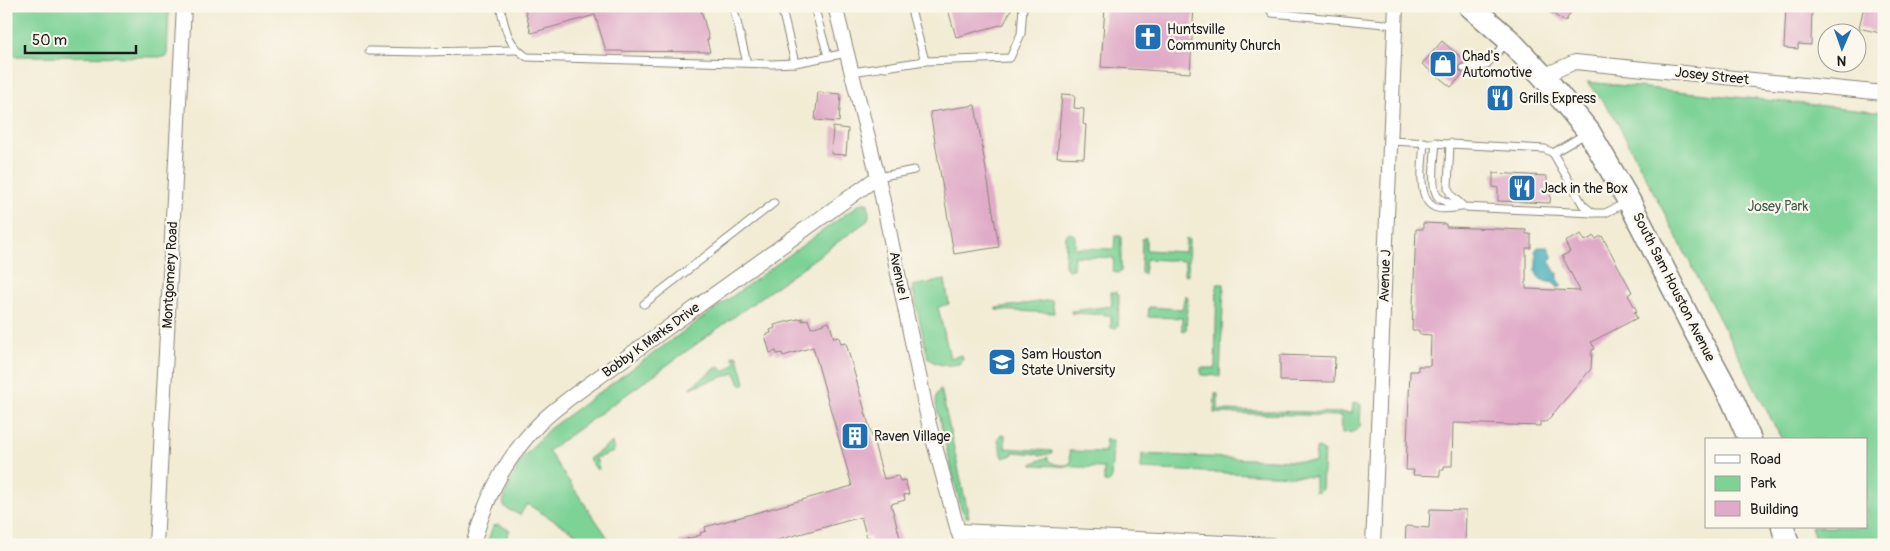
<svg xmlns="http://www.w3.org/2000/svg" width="1890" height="551" viewBox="0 0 1890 551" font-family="Pangolin,sans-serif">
<rect width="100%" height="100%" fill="#fbf7ec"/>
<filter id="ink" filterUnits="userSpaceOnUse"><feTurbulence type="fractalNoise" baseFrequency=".02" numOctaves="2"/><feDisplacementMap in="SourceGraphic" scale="10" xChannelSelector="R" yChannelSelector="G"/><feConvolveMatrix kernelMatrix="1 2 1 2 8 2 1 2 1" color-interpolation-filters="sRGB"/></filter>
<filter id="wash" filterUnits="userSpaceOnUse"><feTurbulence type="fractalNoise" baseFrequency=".0096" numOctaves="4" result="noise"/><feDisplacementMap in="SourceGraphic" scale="20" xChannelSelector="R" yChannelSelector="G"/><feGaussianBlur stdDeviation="1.12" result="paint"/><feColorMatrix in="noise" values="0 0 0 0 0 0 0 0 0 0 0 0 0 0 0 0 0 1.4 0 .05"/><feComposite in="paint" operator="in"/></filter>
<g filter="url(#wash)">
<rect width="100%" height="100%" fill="#f2ecd5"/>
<!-- green -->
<g fill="#7dd296" stroke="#4c7759">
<path d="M 6,6 L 169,6 L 167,57 L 6,56 Z"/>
<path d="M 1587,82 L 1884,112 L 1884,545 L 1817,545 L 1811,527 L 1866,527 L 1866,440 L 1782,440 L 1614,116 Z"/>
<path d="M 861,203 L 868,203 L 869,216 L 867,221 L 548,451 L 613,545 L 594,545 L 527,504 L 520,515 L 507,509 L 503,504 L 505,495 L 521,460 L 549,429 Z"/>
<path d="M 1070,233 L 1075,235 L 1075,248 L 1114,249 L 1115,236 L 1121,236 L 1121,272 L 1117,273 L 1113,271 L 1114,258 L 1074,256 L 1073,269 L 1068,270 L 1065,266 L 1066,235 Z"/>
<path d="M 1146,237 L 1146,250 L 1185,252 L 1186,239 L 1189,239 L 1188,275 L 1184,274 L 1185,261 L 1146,259 L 1144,274 L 1141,273 L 1142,239 Z"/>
<path d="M 945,280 L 949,304 L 938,307 L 950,358 L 962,355 L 963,360 L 959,364 C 947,366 937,366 928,358 L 912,286 Z"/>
<path d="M 1217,284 L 1224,284 L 1220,376 L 1201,375 L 1201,368 L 1215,368 Z"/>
<path d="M 1111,292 L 1117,292 L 1119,295 L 1118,326 L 1116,328 L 1111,328 L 1111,315 L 1071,313 L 1071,311 L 1112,306 Z"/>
<path d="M 1185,295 L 1188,297 L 1186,330 L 1185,331 L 1182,330 L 1182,318 L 1148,317 L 1149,307 L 1182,309 Z"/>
<path d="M 1052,300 L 1054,313 L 996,310 L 996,308 Z"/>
<path d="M 736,355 L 738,357 L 745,383 L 743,385 L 740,384 L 735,373 L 689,388 L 719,366 L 724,372 L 736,362 L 732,356 Z"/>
<path d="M 940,389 L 942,394 L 969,517 L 966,517 L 961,508 L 936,405 L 936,396 Z"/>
<path d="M 1215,393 L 1218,394 L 1218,410 L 1352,413 L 1353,403 L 1357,402 L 1361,405 L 1360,427 L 1353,432 L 1342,433 L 1341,416 L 1214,413 Z"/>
<path d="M 1000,435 L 1005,435 L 1005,448 L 1052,451 L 1052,453 L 1039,456 L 1038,454 L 1013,452 L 1012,455 L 1003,458 L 998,439 Z"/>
<path d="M 1106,439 L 1112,440 L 1113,442 L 1111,480 L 1109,482 L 1104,482 L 1104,468 L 1032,465 L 1033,463 L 1048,457 L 1048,460 C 1054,465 1065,467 1071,463 L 1069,451 L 1105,452 Z"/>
<path d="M 612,442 L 614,452 L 596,458 L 599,469 L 597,470 L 589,459 Z"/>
<path d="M 1318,448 L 1324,451 L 1322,489 L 1319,492 L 1315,492 L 1315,477 L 1141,469 L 1142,454 L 1315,462 L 1316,449 Z"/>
<path d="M 499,525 L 510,530 L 505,541 L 512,545 L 486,545 L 493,526 Z"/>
</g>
<!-- water -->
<path fill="#3dacba" stroke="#2c646b" d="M 1538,247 L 1548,247 L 1553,258 L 1549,261 L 1556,273 L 1558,273 L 1558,279 L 1561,283 L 1561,287 L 1557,288 L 1554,283 C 1526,280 1540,263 1535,251 Z"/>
<g id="blocks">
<!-- building -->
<g fill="#e0abc8">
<path d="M 524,6 L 700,6 L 709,39 L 707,40 L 710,52 L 606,51 L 595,15 L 531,33 Z"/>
<path d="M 947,6 L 1013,6 L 1004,24 L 956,37 Z"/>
<path d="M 1105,6 L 1194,6 L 1190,73 L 1101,67 Z"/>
<path d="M 1541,6 L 1575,6 L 1565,22 Z"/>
<path d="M 1786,6 L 1812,6 L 1811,45 L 1798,44 L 1798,49 L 1784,48 Z"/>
<path d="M 1864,6 L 1884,6 L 1884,34 L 1859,28 Z"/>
<path d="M 1442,41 L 1465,61 L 1459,66 L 1460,71 L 1463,74 L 1451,87 L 1422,64 Z"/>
<path d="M 1510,90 L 1511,104 L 1490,106 L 1488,92 Z"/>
<path d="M 818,92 L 841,94 L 839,122 L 815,120 Z"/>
<path d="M 1062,94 L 1075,95 L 1074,108 L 1084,109 L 1083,124 L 1086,125 L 1084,158 L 1057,157 Z"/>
<path d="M 975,105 L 999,247 L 954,254 L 930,112 Z"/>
<path d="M 833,127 L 848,129 L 846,155 L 831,154 Z"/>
<path d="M 1493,173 L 1547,176 L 1547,188 L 1551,188 L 1550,203 L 1498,201 L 1498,188 L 1493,187 Z"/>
<path d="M 1423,223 L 1446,224 L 1446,227 L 1526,230 L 1526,234 L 1531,234 L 1531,248 L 1526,248 L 1526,289 L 1580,291 L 1562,256 L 1570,252 L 1565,242 L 1581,234 L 1585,241 L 1594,236 L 1595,239 L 1602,236 L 1632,292 L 1628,295 L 1637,311 L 1634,312 L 1637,318 L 1591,342 L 1595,349 L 1592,350 L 1591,369 L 1546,422 L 1540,422 L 1540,426 L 1453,423 L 1452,466 L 1444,466 L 1444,470 L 1440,470 L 1440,476 L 1413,475 L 1414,470 L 1406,470 L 1410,371 L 1418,371 L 1418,366 L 1430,366 L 1431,335 L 1419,334 L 1419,330 L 1412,330 L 1416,229 L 1423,229 Z"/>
<path d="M 802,318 L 802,321 L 808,319 L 811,328 L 829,322 L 834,338 L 839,337 L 841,344 L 846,343 L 884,479 L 898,476 L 900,481 L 905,480 L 909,494 L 904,495 L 905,500 L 891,504 L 902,545 L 872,545 L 870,537 L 867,538 L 861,517 L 760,545 L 679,545 L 679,541 L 701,535 L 700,533 L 706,531 L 705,527 L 852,486 L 813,347 L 783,356 L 782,353 L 777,354 L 776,351 L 770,353 L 765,335 L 771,333 L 770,330 L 775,328 L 774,325 Z"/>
<path d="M 1280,355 L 1335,357 L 1334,382 L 1280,381 Z"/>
<path d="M 1430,509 L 1466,510 L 1465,545 L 1405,545 L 1406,526 L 1429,528 Z"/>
</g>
</g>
</g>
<g filter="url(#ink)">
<use href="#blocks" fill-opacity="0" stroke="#878478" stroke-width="1"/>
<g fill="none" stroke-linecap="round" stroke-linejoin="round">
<defs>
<g id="service">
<path d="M 500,6 C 505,28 507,44 527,57 L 772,64 L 795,63 L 847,53"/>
<path d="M 733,6 L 747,63"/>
<path d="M 781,6 L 795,63"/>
<path d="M 814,6 L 828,56"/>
<path d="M 910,6 L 925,61 L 1010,58 L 1021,34 L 1023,6"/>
<path d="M 1268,6 L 1272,13 L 1395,25"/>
<path d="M 369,51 L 424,52 L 517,50"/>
<path d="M 1464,68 L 1486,65 L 1507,42"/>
<path d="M 852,72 L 925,61"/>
<path d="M 1391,141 L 1545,149 L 1553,153 L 1587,133"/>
<path d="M 1424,142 C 1423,160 1415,202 1437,208 C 1445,210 1453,208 1461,207"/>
<path d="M 1436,142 C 1435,155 1430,188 1438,197 C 1444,203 1456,205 1464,207 L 1593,213"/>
<path d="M 1450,143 L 1448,188 L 1451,195 L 1462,205"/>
<path d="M 1553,153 L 1583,205 L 1593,213 L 1605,213 L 1628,202"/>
<path d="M 878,177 L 914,170"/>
<path d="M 644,304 L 774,203"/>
</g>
<g id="minor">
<path d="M 835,6 L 878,177 L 929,424 L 958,531 L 963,545"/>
<path d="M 1543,76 L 1575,62 L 1884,93"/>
<path d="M 958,531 L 1271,545"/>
<path d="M 156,545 L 184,6"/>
<path d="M 473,545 C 485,499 507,455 541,422 C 550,413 561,405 571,397 L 878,177"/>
<path d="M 1373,545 L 1396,6"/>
</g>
<g id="primary">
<path d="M 1470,6 L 1509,40 L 1543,76 L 1589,132 L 1629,201 L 1694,329 L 1733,401 L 1750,440"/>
<path d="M 1783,527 L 1788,545"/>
</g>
</defs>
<!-- service casing -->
<use href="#service" stroke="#878478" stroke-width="9"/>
<!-- minor casing -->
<use href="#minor" stroke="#878478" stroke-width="16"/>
<!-- primary casing -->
<use href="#primary" stroke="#878478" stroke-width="25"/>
<!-- service -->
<use href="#service" stroke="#fff" stroke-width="7"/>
<!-- minor -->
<use href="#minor" stroke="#fff" stroke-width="14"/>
<!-- primary -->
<use href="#primary" stroke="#fff" stroke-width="22"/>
</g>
</g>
<!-- icons -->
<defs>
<symbol id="church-square" viewBox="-11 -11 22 22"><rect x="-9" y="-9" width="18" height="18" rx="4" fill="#1f6fb2" stroke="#fbf7ec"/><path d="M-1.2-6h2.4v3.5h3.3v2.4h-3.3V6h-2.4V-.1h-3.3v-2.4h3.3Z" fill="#fff"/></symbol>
<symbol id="shop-square" viewBox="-11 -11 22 22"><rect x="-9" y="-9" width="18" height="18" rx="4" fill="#1f6fb2" stroke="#fbf7ec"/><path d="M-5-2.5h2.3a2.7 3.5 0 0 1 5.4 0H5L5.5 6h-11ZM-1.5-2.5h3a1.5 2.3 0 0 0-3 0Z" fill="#fff"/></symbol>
<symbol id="restaurant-square" viewBox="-11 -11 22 22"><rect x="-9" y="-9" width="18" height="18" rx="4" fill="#1f6fb2" stroke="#fbf7ec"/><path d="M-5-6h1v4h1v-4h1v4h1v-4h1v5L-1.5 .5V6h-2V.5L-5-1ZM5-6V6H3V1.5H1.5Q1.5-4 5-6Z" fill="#fff"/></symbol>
<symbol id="university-square" viewBox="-11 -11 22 22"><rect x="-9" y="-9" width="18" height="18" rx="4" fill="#1f6fb2" stroke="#fbf7ec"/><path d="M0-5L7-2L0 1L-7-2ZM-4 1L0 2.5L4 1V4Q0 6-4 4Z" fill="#fff"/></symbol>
<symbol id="building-square" viewBox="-11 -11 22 22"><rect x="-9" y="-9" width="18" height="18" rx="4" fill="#1f6fb2" stroke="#fbf7ec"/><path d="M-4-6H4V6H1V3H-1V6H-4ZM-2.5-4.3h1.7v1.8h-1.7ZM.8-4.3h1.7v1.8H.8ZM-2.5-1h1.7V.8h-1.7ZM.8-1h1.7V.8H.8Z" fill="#fff"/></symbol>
</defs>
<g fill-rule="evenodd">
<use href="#church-square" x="1132" y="21" width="32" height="32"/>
<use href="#shop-square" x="1427" y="48" width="32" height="32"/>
<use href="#restaurant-square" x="1484" y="82" width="32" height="32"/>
<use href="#restaurant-square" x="1506" y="172" width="32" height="32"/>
<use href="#university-square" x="986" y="346" width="32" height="32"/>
<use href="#building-square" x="839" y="420" width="32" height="32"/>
</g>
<g text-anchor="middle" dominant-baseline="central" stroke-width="4.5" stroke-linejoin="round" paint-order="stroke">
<!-- poi labels -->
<g font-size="14" fill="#1c1c1c" stroke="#fbf7ec" text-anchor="start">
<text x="1167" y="29">Huntsville<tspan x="1167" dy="16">Community Church</tspan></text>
<text x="1462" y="56">Chad's<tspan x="1462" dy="16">Automotive</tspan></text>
<text x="1519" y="98">Grills Express</text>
<text x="1541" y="188">Jack in the Box</text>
<text x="1021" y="354">Sam Houston<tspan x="1021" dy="16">State University</tspan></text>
<text x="874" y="436">Raven Village</text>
</g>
<!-- street labels -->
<g font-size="14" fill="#1c1c1c" stroke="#fbf7ec">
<text transform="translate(1712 76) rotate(6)">Josey Street</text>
<text transform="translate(170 275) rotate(-87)">Montgomery Road</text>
<text transform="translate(899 276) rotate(78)">Avenue I</text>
<text transform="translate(1385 276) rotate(-88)">Avenue J</text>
<text transform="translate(1674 287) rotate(63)">South Sam Houston Avenue</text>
<text transform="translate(651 340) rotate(-36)">Bobby K Marks Drive</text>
</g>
<!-- park labels -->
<g font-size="14" fill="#3e5c47" stroke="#fbf7ec">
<text x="1778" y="206">Josey Park</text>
</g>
</g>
<!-- margin -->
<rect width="1890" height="551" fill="none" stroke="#fbf7ec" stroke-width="25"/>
<!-- legend -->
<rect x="1705" y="438" width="162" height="90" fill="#fbf7ec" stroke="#a29f99"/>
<rect x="1715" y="455" width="25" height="8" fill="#ffffff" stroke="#a29f99"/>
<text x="1750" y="464" font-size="15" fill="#1c1c1c">Road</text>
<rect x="1715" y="476" width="25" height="15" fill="#7dd296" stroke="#a29f99"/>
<text x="1750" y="488" font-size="15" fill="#1c1c1c">Park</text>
<rect x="1715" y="501" width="25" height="15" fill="#e0abc8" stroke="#a29f99"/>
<text x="1750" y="514" font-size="15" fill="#1c1c1c">Building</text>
<!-- north arrow -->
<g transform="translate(1842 48) rotate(182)"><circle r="24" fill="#fbf7ec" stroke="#a29f99"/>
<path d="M0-4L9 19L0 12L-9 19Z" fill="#1f6fb2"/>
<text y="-8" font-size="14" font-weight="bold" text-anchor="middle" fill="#1c1c1c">N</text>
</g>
<!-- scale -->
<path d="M25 45v8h111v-8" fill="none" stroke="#1c1c1c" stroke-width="2.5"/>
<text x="32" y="45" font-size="15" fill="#1c1c1c" stroke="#fbf7ec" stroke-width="4" paint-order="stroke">50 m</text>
</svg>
